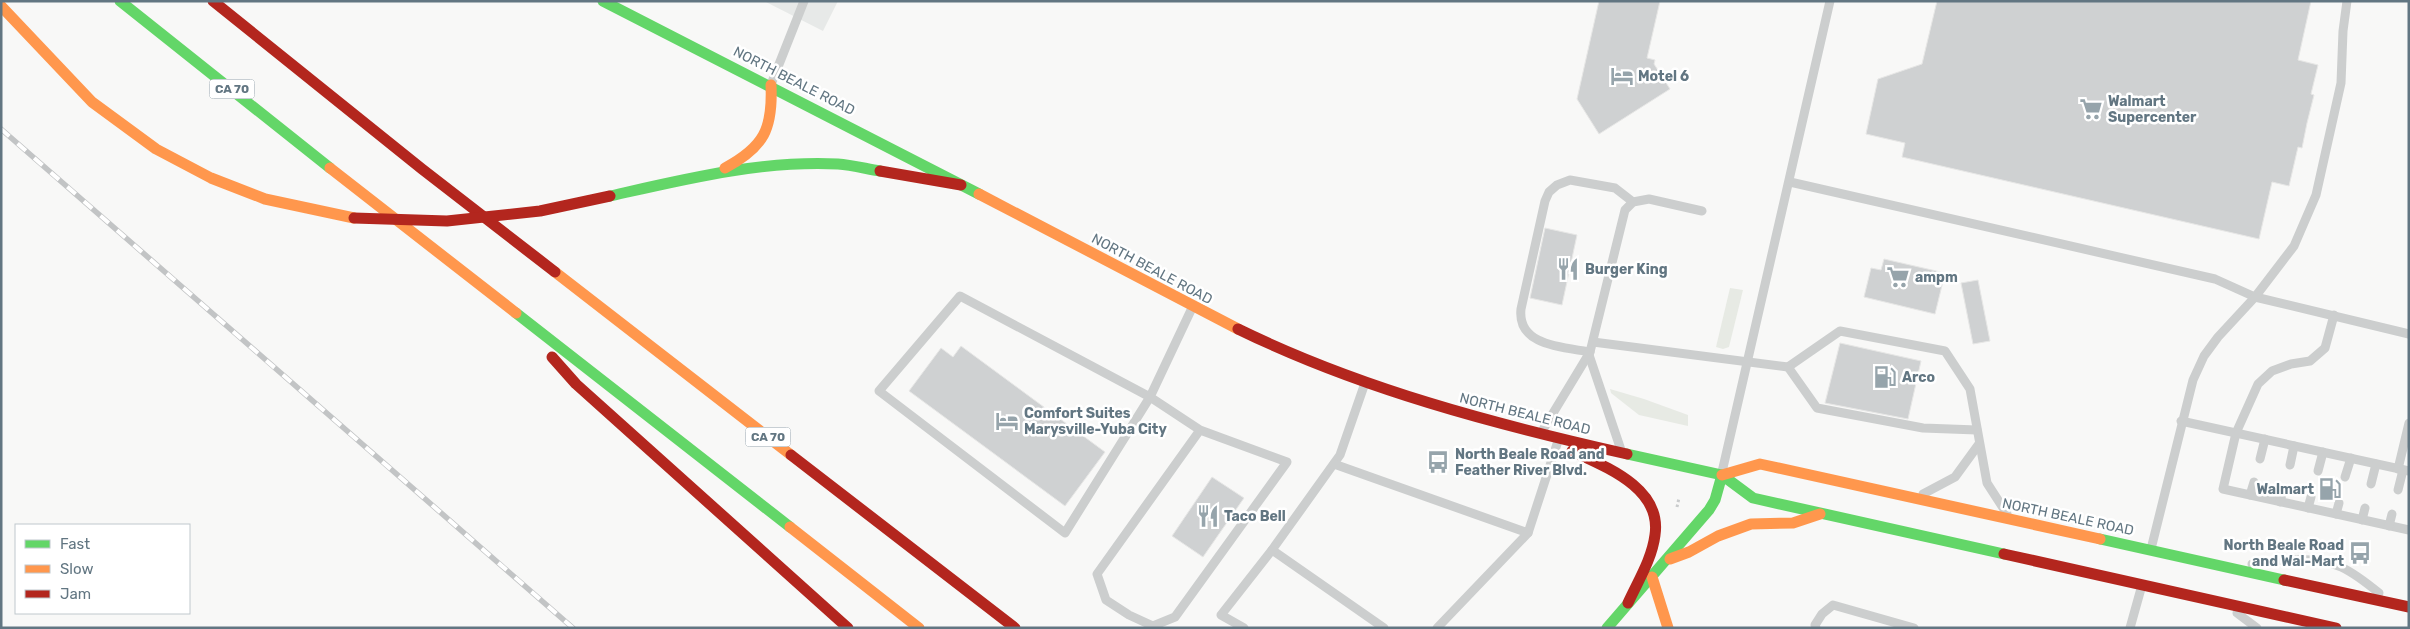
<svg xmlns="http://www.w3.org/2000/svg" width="2410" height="629" viewBox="0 0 2410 629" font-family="Rubik,sans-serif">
<rect width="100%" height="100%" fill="#f8f8f7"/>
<!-- built -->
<path fill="#e7e9e8" d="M 764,1 L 838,1 L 823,31 Z"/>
<!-- green -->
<g fill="#e7eae4">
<path d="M 1730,288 L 1743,290 L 1729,347 L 1723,349 L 1716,347 Z"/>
<path d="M 1610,389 L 1644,399 L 1688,415 L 1688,426 L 1639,415 L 1611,393 Z"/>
</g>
<!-- building -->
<g fill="#cfd1d2" stroke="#e7e7e6">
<path d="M 1599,1 L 1660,1 L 1647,58 L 1655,60 L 1654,64 L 1670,89 L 1599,134 L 1577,99 Z"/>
<path d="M 1937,1 L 2311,1 L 2298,60 L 2318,65 L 2311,94 L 2314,95 L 2307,123 L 2302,148 L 2298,147 L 2289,186 L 2272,182 L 2259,239 L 1902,157 L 1905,143 L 1866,134 L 1878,79 L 1922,64 Z"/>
<path d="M 1545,228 L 1577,235 L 1562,305 L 1530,298 Z"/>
<path d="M 1884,259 L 1945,273 L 1935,314 L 1864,297 L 1871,268 L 1881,270 Z"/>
<path d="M 1978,280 L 1990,341 L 1973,344 L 1961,283 Z"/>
<path d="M 1840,343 L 1921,361 L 1908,419 L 1825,403 Z"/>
<path d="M 961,346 L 1105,452 L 1065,506 L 909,391 L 941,348 L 953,357 Z"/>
<path d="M 1212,477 L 1244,498 L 1203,557 L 1172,536 Z"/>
</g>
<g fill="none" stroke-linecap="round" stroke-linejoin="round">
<!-- path -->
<path stroke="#c9cbcc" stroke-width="3" stroke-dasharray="2.5 2.5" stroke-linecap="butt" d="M 1677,507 L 1679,498"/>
<!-- lane -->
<g stroke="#cccece" stroke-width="9">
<path d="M 772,82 L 804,1"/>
<path d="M 1790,182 L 2215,279 L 2255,297 L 2409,334"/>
<path d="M 1192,308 L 1150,397 L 960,296 L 879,391 L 1065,533 L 1150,397 L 1200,430 L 1097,574 L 1106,600 L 1129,615 L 1153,626 L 1175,617 L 1287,462 L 1200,430"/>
<path d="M 2334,315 L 2325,348 L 2310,361 L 2291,364 L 2272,371 L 2258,384 L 2236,433 L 2223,489 L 2409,530"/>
<path d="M 1593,342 L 1788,367 L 1840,331 L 1945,351 L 1970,389 L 1987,483 L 2007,514"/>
<path d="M 1590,352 C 1563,347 1517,346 1521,309 L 1545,201 L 1549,192 L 1557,185 L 1570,180 L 1615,188 L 1633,202"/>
<path d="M 1589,355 L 1621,450"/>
<path d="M 1788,367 L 1817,408 L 1923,428 L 1977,430"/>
<path d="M 1365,383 L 1340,455 L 1272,550 L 1384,628"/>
<path d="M 2181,421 L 2409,471"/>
<path d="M 1541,433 L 1590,352 L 1625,210 L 1633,202 L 1649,199 L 1702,211"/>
<path d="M 2260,459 L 2265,439"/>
<path d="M 1334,464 L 1528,533"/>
<path d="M 2290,465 L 2294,446"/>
<path d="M 2398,469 L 2409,423"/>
<path d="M 2318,471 L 2323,452"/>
<path d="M 1722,472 L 1830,1"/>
<path d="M 2345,477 L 2351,458"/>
<path d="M 2371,484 L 2376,464"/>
<path d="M 2398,490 L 2403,470"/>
<path d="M 1923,494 L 1955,477 L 1979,444"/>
<path d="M 2250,495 L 2254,482"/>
<path d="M 2280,502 L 2283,490"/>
<path d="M 2308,508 L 2311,497"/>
<path d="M 2336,514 L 2339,503"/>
<path d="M 2362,520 L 2365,508"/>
<path d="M 2389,526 L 2392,514"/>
<path d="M 2151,549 L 2193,380 L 2204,356 L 2218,337 L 2255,297 L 2294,246 L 2316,195 L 2341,83 L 2343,31 L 2347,1"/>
<path d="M 2252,564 C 2279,560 2314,555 2341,567 C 2354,573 2368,584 2379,593"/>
<path d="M 2237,613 L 2257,628"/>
<path d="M 1244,628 L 1221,615 L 1272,550"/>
<path d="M 1437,628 L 1528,533 L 1557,444"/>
<path d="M 1816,628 L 1815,625 L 1822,614 L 1833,605 L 1914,628"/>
<path d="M 2130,628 L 2142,585"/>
</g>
<!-- fast -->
<g stroke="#63d668" stroke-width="11">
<path d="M 120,1 L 330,168"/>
<path d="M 603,1 L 979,194"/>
<path d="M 610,196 C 685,179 762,160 838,164 C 852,165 867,169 880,171"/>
<path d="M 516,313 L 790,527"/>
<path d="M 1627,454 L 1722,475 L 1753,498 L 2004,554"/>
<path d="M 2100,539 L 2284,580"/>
<path d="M 1607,628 L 1709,510 L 1715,500 L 1722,475"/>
</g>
<!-- slow -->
<g stroke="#ff974d" stroke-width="11">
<path d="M 1,6 L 92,102 L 156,149 L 211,178 L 265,199 L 354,218"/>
<path d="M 330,168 L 516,313"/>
<path d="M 725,168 C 764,147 773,129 771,85"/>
<path d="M 979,194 L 1238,329"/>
<path d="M 555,272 L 791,455"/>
<path d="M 1722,475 L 1760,464 L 2100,539"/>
<path d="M 790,527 L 919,628"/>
<path d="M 1670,559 L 1689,552 L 1718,536 L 1751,524 L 1793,523 L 1820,514"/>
<path d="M 1652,577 L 1668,628"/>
</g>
<!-- jam -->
<g stroke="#b3261e" stroke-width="11">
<path d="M 213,1 L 422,169 L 555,272"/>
<path d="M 880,171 L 961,185"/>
<path d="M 354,218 L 447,221 L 540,211 L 610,196"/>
<path d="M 1238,329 C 1361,389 1494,424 1627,454"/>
<path d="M 552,357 L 576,384 L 848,628"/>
<path d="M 1572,451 C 1606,467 1662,488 1655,535 C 1652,559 1638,581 1628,603"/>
<path d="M 791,455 L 1015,628"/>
<path d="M 2004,554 L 2336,628"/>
<path d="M 2284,580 L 2409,607"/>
</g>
<defs>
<path id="rail" d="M 1,129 L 573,628"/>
</defs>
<!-- rail casing -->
<use href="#rail" stroke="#c2c4c5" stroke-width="5.5"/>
<!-- rail -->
<use href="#rail" stroke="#fff" stroke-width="4" stroke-dasharray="11" stroke-linecap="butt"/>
</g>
<!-- icons -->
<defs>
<symbol id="hotel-bare" viewBox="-9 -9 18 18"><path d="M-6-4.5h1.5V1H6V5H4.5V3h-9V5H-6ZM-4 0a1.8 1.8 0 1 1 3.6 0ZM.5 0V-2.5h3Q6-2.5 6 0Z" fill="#96a4ab" stroke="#fff" stroke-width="2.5" paint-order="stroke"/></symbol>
<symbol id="supermarket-bare" viewBox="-9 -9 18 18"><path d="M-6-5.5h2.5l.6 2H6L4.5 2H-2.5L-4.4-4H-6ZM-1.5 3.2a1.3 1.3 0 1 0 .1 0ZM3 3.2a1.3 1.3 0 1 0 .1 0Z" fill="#96a4ab" stroke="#fff" stroke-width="2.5" paint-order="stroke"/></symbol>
<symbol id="restaurant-bare" viewBox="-9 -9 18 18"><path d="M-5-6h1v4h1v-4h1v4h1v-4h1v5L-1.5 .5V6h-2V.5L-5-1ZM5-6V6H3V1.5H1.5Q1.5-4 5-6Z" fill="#96a4ab" stroke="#fff" stroke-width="2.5" paint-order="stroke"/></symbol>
<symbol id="fuel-bare" viewBox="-9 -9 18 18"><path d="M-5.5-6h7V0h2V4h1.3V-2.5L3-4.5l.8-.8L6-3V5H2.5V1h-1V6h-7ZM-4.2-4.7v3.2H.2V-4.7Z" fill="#96a4ab" stroke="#fff" stroke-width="2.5" paint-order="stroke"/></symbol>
<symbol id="bus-bare" viewBox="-9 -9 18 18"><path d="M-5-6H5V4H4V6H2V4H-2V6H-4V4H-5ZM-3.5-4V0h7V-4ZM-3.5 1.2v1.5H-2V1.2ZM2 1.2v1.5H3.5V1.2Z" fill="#96a4ab" stroke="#fff" stroke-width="2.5" paint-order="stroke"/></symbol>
</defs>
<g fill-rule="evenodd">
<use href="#hotel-bare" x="1606" y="60" width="32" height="32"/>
<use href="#supermarket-bare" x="2075" y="93" width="32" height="32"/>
<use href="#restaurant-bare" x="1552" y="253" width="32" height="32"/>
<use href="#supermarket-bare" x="1882" y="261" width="32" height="32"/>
<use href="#fuel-bare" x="1869" y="361" width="32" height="32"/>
<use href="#hotel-bare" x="991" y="405" width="32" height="32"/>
<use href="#bus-bare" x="1422" y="446" width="32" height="32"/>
<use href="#fuel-bare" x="2314" y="473" width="32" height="32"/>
<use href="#restaurant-bare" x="1192" y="500" width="32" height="32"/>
<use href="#bus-bare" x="2344" y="537" width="32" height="32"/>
</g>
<g text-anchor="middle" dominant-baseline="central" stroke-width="5" stroke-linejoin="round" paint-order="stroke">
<!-- shield labels -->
<g fill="#fff" stroke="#919fa8" stroke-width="1">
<rect x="209.5" y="79.5" width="45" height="19" rx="4"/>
<rect x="745.5" y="427.5" width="45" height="19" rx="4"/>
</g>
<g font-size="12" font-weight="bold" fill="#627682">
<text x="232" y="89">CA 70</text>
<text x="768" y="437">CA 70</text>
</g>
<!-- poi labels -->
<g font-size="14" font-weight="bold" fill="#627682" stroke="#fff" text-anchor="start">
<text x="1638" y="76">Motel 6</text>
<text x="2108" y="101">Walmart<tspan x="2108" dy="16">Supercenter</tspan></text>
<text x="1585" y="269">Burger King</text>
<text x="1915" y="277">ampm</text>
<text x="1902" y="377">Arco</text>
<text x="1024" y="413">Comfort Suites<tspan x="1024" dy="16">Marysville-Yuba City</tspan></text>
<text x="1455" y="454">North Beale Road and<tspan x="1455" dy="16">Feather River Blvd.</tspan></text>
<text x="2314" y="489" text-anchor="end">Walmart</text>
<text x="1224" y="516">Taco Bell</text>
<text x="2344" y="545" text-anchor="end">North Beale Road<tspan x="2344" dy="16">and Wal-Mart</tspan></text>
</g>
<!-- street labels -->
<g font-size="14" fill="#627682" stroke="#fff">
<text transform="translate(794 81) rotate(27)">NORTH BEALE ROAD</text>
<text transform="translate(1152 269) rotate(28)">NORTH BEALE ROAD</text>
<text transform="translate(1525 414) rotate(14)">NORTH BEALE ROAD</text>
<text transform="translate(2068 517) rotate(12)">NORTH BEALE ROAD</text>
</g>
</g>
<!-- border -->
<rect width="2410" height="629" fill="none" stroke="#627682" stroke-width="5"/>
<!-- legend -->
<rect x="15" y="524" width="175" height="90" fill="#ffffff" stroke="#c0c8cd"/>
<rect x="25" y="540" width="25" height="8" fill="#63d668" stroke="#c0c8cd"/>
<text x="60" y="549" font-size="15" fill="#627682">Fast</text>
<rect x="25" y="565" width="25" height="8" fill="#ff974d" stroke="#c0c8cd"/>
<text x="60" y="574" font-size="15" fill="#627682">Slow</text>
<rect x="25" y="590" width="25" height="8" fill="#b3261e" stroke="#c0c8cd"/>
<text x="60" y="599" font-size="15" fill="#627682">Jam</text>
</svg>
